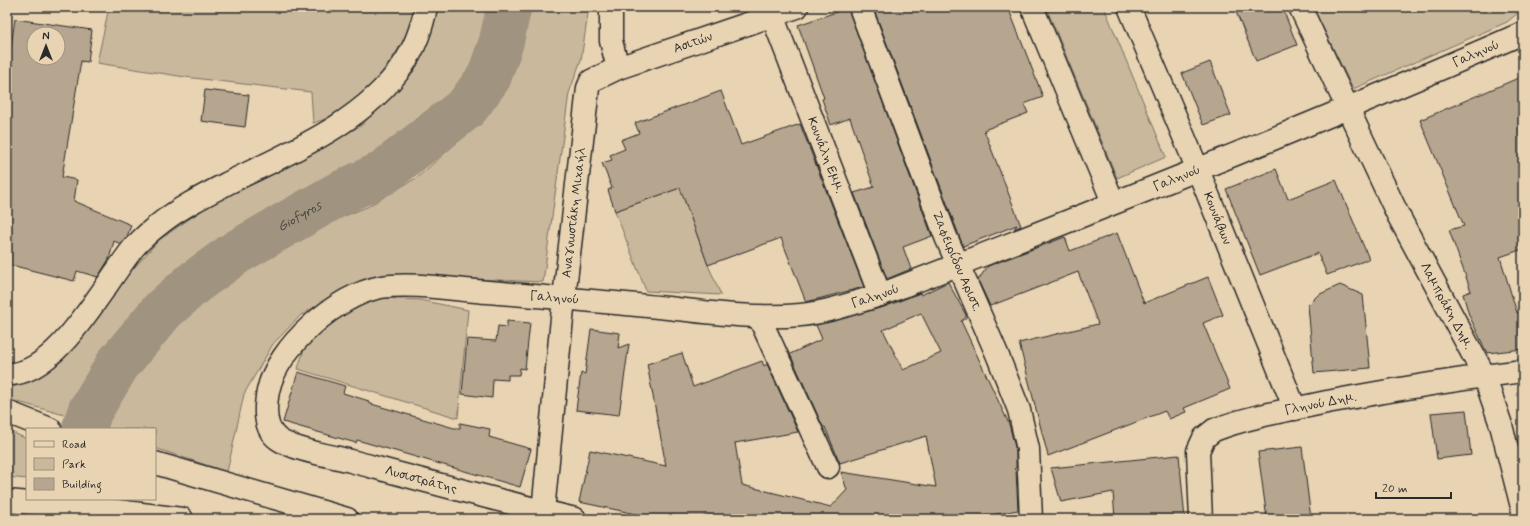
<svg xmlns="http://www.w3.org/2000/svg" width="1530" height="526" viewBox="0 0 1530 526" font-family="Mynerve,sans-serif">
<rect width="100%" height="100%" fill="#e8d3b2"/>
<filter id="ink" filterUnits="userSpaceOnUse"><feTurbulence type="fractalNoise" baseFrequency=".025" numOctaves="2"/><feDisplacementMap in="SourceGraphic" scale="8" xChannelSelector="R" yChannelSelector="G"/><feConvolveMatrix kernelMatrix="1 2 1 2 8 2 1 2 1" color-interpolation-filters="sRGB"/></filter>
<g filter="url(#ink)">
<!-- green -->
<g fill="#c9b89c" stroke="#7a7264">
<path d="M 109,7 L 414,7 C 413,39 368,95 342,111 C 334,117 322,120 313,123 L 311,92 L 185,77 L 97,63 Z"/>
<path d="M 436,7 L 490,7 L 486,46 L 471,77 L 442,115 L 374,166 L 277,215 L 203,257 L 152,302 L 92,375 L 68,416 L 7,399 L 7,394 L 11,388 L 43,374 L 81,335 L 119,285 L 159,240 L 221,197 L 296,161 L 362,125 L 415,67 L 429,32 Z"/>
<path d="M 521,7 L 589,7 L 581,60 L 569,93 L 543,282 L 382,275 L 345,289 L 301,315 L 273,344 L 244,394 L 227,472 L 155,448 L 155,429 L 100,429 L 124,381 L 181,310 L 228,272 L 305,232 L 367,207 L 418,177 L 490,113 L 513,60 Z"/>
<path d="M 1046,7 L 1104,7 L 1166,157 L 1117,178 Z"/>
<path d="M 1313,7 L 1516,7 L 1519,12 L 1507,22 L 1353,89 Z"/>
<path d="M 680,188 L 708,265 L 721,295 L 646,291 L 615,211 Z"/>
<path d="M 382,298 L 420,300 L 468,310 L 458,418 L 298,369 C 300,362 302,354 305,348 C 320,321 354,306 382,298 Z"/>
<path d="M 7,430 L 27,439 L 27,479 L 7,477 Z"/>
</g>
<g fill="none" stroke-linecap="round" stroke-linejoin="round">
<!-- river -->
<path stroke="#a0937f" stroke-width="45" id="s1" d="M 84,429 L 90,411 L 118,364 L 163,310 L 195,282 L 237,252 L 337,195 L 383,173 L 467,107 L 489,77 L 501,43 L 509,7"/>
</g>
<!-- building -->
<g fill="#b6a68f" stroke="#2b2b2b" fill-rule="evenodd">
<path d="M 873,7 L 1008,7 L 1043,97 L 1024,104 L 1028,113 L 984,130 L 1021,226 L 1014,229 L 1017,225 L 963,246 Z"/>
<path d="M 1234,7 L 1282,7 L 1297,45 L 1256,61 Z"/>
<path d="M 848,8 L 932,236 L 903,247 L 911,269 L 887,279 L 854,193 L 874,187 L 850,118 L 831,125 L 822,99 L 824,98 L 798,25 Z"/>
<path d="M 15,19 L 92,30 L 88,62 L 81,61 L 62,177 L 77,180 L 74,201 L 131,225 L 127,237 L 121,244 L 114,241 L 109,259 L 98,277 L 77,271 L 74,281 L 7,264 L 7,74 ZM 34,34 L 58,34 L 58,58 L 34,58 Z"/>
<path d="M 1210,62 L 1231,115 L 1203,125 L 1182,73 Z"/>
<path d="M 1523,76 L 1523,249 L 1500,257 L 1517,313 L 1520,312 L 1523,323 L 1523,349 L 1487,353 L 1469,315 L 1463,294 L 1471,291 L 1449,230 L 1464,226 L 1420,120 Z"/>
<path d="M 205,90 L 249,95 L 245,127 L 201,121 Z"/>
<path d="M 721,91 L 741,145 L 800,124 L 864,287 L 806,302 L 781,238 L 708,265 L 680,188 L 615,211 L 608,190 L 612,188 L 602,163 L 612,160 L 610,155 L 625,149 L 621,140 L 639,133 L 635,123 Z"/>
<path d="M 1276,169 L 1288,199 L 1336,180 L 1369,259 L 1327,275 L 1318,253 L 1260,275 L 1226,189 Z"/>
<path d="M 1117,233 L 1144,303 L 1208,277 L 1223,315 L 1203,323 L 1230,389 L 1184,408 L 1186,412 L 1169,419 L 1165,411 L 1048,456 L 1019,343 L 1098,324 L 1078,272 L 990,306 L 978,280 L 988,266 L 1065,237 L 1070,251 Z"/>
<path d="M 948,282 L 966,315 L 966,318 L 961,321 L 1009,424 L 1016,451 L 1016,468 L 1014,469 L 1016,471 L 1018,510 L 971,519 L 660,519 L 579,502 L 590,450 L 666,466 L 647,364 L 682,353 L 693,387 L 762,361 L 764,366 L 767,364 L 798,432 L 735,443 L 742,485 L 831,507 L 847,490 L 841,472 L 936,487 L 926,436 L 840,463 L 825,427 L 823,427 L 790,354 L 822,339 L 816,325 L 884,307 L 920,293 L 921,295 ZM 921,313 L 941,353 L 903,370 L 883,330 Z"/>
<path d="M 1340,285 L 1363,295 L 1370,368 L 1314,373 L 1308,305 L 1318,295 Z"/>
<path d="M 507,321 L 530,323 L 525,369 L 520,368 L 519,375 L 508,375 L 508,380 L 493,379 L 492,398 L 462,394 L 467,339 L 496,341 L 498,326 L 507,327 Z"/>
<path d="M 591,329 L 620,333 L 618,348 L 629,344 L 619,415 L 576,410 L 581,373 L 585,374 Z"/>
<path d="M 298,372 L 345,386 L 343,393 L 369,401 L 368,403 L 454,428 L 460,428 L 460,423 L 490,429 L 489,437 L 531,449 L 520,487 L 357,440 L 356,443 L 283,422 Z"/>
<path d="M 1466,410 L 1471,455 L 1437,459 L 1431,413 Z"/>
<path d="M 1302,447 L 1311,519 L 1267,519 L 1258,452 Z"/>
<path d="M 1179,455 L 1185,519 L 1115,519 L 1113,492 L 1061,502 L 1051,468 Z"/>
</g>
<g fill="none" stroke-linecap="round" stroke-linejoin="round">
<defs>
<g id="street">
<path d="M 611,7 L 611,41 L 618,68"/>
<path id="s2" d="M 860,7 L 946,237 L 997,354 L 1019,410 L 1028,449 L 1031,519"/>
<path d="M 1032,7 L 1113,202"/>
<path id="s3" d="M 1129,7 L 1198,170 L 1295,409"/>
<path id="s4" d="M 1300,7 L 1398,215 L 1484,375 L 1501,425 L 1523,511"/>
<path id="s5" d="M 772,15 L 880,295"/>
<path d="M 759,317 L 828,467"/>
<path d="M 7,374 C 57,377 106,280 135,246 C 142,239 149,232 157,226 C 179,208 205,195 230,182 C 290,152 363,123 403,65 C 415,48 422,27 426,7"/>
<path id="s6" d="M 543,511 L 564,298 L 588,88 L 591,81 L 618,68 L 797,7"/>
<path id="s7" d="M 575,519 C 500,501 426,481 351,461 C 332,456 293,450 278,439 C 263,428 265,407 268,391 C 277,347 337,295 381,287 C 412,282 456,290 488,292 C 548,297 608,302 668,308 C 712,313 756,319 801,315 C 828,312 854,303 880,295 C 1096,211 1311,126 1523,33"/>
<path id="s8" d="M 1201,519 L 1198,451 L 1204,438 L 1214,430 C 1250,416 1290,410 1327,402 C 1392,390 1457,379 1523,371"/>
</g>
<g id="highway">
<path d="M 7,412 L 50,429"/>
<path d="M 155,463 L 347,519"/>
<path d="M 7,501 L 109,510 L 182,519"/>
</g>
</defs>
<!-- street casing -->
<use href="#street" stroke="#2b2b2b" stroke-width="25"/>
<!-- highway casing -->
<use href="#highway" stroke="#2b2b2b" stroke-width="25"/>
<!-- street -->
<use href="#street" stroke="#e8d3b2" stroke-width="22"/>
<!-- highway -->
<use href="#highway" stroke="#e8d3b2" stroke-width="22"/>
</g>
</g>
<g text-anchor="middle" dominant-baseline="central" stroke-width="3.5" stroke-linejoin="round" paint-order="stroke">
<!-- street labels -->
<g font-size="13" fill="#2b2b2b" stroke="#e8d3b2">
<text stroke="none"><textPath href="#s6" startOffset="542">Ασιτών</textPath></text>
<text stroke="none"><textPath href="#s7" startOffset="1666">Γαληνού</textPath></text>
<text stroke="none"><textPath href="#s5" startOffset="150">Κουνάλη Εμμ.</textPath></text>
<text stroke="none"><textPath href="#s7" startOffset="1342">Γαληνού</textPath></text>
<text stroke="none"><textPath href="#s6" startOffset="300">Αναγνωστάκη Μιχαήλ</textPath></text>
<text stroke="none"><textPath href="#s3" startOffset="229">Κουνάβων</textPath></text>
<text stroke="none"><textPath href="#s2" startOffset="272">Ζαφειρίδου Αριστ.</textPath></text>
<text stroke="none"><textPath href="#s7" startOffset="1018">Γαληνού</textPath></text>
<text stroke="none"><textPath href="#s7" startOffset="694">Γαληνού</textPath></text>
<text stroke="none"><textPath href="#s4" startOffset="333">Λαμπράκη Δημ.</textPath></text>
<text stroke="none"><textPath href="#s8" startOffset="205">Γληνού Δημ.</textPath></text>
<text transform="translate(421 480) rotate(15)">Λυσιστράτης</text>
</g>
<!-- water labels -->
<g font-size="14" font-style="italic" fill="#484540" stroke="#e8d3b2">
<text stroke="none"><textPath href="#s1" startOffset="310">Giofyros</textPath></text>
</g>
</g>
<!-- margin -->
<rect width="1530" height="526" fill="none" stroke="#e8d3b2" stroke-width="24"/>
<rect x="12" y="12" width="1506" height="502" fill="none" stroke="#2b2b2b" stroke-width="1.5" filter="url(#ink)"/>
<!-- legend -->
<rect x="26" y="428" width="130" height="72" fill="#e8d3b2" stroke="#9c907c"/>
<rect x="34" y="441" width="20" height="6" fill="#e8d3b2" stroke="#9c907c"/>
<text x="62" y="448" font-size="12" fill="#2b2b2b">Road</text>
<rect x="34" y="458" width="20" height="12" fill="#c9b89c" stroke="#9c907c"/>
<text x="62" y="468" font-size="12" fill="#2b2b2b">Park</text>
<rect x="34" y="478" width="20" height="12" fill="#b6a68f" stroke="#9c907c"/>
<text x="62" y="488" font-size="12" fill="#2b2b2b">Building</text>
<!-- north arrow -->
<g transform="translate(46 46)"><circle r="19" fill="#e8d3b2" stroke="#9c907c"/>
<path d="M0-3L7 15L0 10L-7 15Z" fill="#2b2b2b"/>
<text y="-6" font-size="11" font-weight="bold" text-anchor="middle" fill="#2b2b2b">N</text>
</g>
<!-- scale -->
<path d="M1376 492v6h75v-6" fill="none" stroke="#2b2b2b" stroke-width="2"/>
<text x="1382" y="492" font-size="12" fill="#2b2b2b" stroke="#e8d3b2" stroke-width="3" paint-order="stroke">20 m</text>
</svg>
